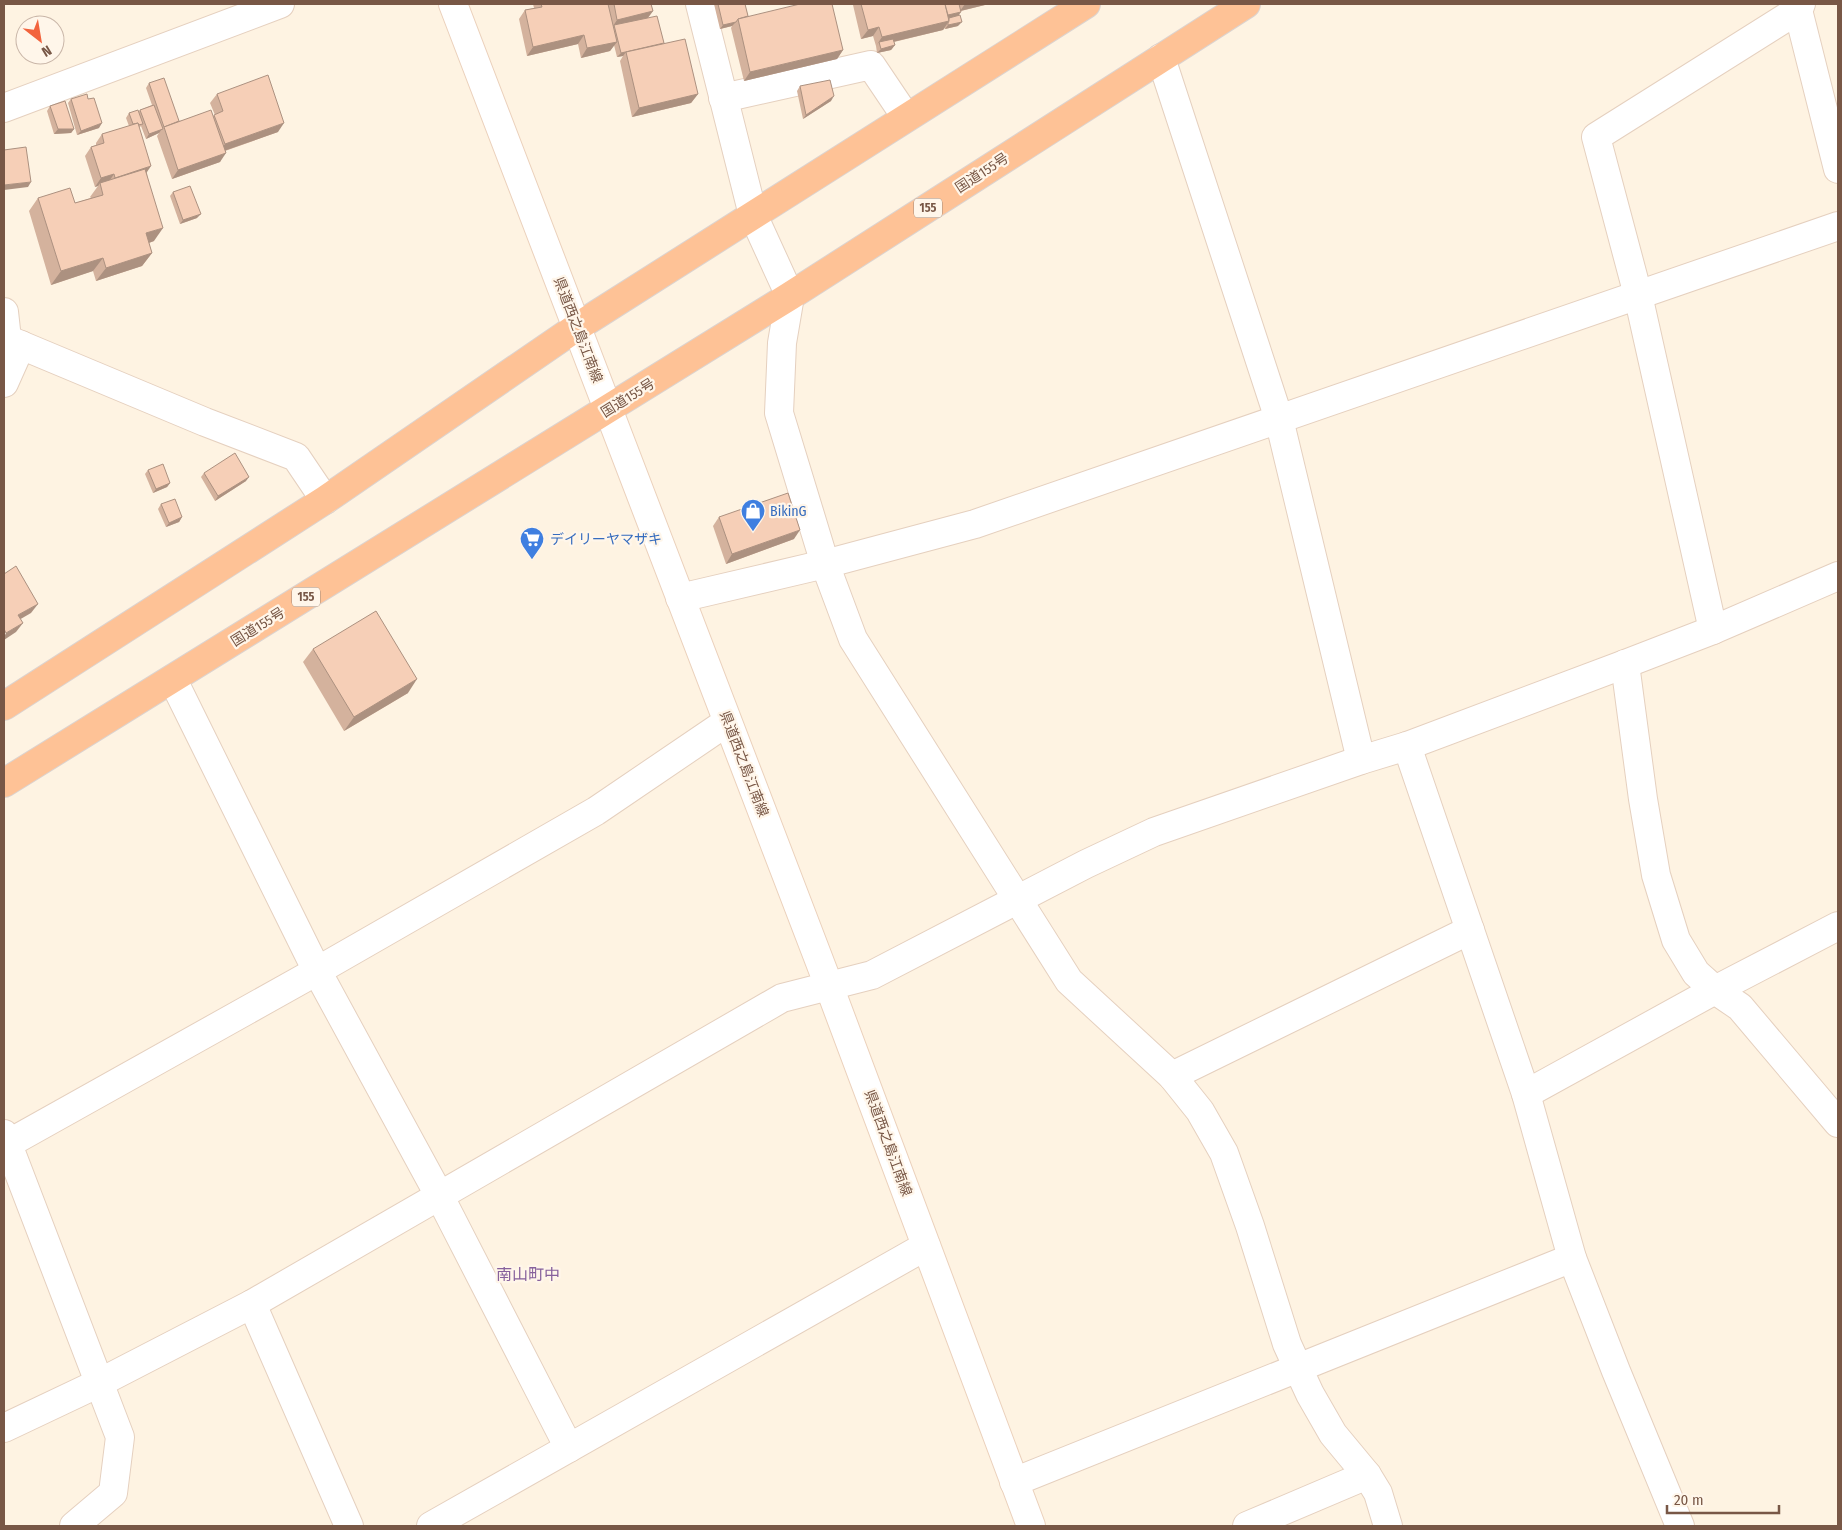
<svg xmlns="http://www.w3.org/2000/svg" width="1842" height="1530" viewBox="0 0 1842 1530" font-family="'Fira Sans Condensed','Noto Sans JP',sans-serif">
<rect width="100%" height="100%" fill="#fef3e2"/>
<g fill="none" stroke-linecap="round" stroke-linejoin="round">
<defs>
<g id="minor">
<path d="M 700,4 L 753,215 L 790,296 L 782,343 L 779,413 L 825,564 L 853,639 L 1069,981 L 1172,1076 L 1200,1111 L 1224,1153 L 1250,1226 L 1287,1344 L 1298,1368 L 1310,1394 L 1333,1434 L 1367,1475 L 1378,1493 L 1388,1526"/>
<path d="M 1798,10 L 1838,169"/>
<path d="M 1161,58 L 1279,419 L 1361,760"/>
<path d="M 723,98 L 871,65 L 906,117"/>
<path d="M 4,108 L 280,4"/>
<path d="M 4,312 L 7,339"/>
<path d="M 4,338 L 205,422 L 296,457 L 325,500"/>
<path d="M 4,383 L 21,345"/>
<path d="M 680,598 L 825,564 L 975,524 L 1838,226"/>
<path d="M 1713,630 L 1638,295 L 1596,137 L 1798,10 L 1801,4"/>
<path d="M 1625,664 L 1643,799 L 1656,875 L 1676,940 L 1696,973 L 1715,990 L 1740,1007 L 1838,1123"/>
<path d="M 173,680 L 317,971 L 439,1195 L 569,1448"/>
<path d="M 1407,746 L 1526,1094 L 1572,1258 L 1616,1371 L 1680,1526"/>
<path d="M 1172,1076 L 1470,930"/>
<path d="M 1526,1094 L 1715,990 L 1838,926"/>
<path d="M 4,1134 L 120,1437 L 113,1493 L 74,1526"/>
<path d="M 4,1146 L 317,971 L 596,811 L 727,722"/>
<path d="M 252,1304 L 349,1526"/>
<path d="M 4,1428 L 99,1383 L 252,1304 L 782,998 L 872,975 L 1086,864 L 1154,832 L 1361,760 L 1407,746 L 1625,664 L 1713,630 L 1838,576"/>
<path d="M 1014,1482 L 1572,1258"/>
<path d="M 431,1526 L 926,1246"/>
<path d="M 1247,1526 L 1367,1475"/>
</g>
<path id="secondary" d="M 453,4 L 829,986 L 1031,1526"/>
<g id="trunk">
<path d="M 4,706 L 325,500 L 577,327 L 1086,4"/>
<path d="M 4,783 L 790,296 L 1246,4"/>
</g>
</defs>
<!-- minor casing -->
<use href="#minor" stroke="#e5d0bf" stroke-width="30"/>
<!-- secondary casing -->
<use href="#secondary" stroke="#ebd1bc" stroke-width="30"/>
<!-- trunk casing -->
<use href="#trunk" stroke="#dcd3cf" stroke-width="30"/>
<!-- minor -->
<use href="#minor" stroke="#fff" stroke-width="28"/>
<!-- secondary -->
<use href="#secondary" stroke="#fff" stroke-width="28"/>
<!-- trunk -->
<use href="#trunk" stroke="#fec296" stroke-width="28"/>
</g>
<!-- wall -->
<g fill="#d4b29d">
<path d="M 533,4 L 651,4 L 653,11 L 648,18 L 663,44 L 698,94 L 691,103 L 632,117 L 620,61 L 623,56 L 617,57 L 614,45 L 610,51 L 581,58 L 578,44 L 527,56 L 519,19 L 525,10 L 534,8 Z"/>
<path d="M 714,4 L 745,4 L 748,16 L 843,50 L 837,59 L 744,81 L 731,28 L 732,26 L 720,29 Z"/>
<path d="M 851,4 L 989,4 L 961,11 L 958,16 L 958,26 L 945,29 L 945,28 L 943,30 L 894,42 L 895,45 L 891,50 L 877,53 L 876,46 L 873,36 L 861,39 L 853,5 L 854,4 Z"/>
<path d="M 149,83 L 179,121 L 213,116 L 215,115 L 210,103 L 217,94 L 278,132 L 225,151 L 220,162 L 172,179 L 157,136 L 159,133 L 146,139 L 141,126 L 139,128 L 147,173 L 154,241 L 149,243 L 152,253 L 142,266 L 96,281 L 93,271 L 51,285 L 29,211 L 38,198 L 75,203 L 91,198 L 90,197 L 98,186 L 95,187 L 85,156 L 91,147 L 96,145 L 96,143 L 102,134 L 129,126 L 126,118 L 129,113 L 139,111 L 140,110 L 152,105 L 146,88 Z"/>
<path d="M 800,86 L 831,101 L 803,119 L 797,91 Z"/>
<path d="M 71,99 L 88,99 L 99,128 L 77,135 L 68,103 Z"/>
<path d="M 50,106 L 74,129 L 71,133 L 54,134 L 47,111 Z"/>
<path d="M 173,192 L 197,218 L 180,224 L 170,196 Z"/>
<path d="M 148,470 L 170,483 L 167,487 L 153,493 L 145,474 Z"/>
<path d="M 204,473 L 246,481 L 215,501 L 201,477 Z"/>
<path d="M 161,504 L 182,517 L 179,522 L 166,527 L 158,509 Z"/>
<path d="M 719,517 L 794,539 L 726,564 L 713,526 Z"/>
<path d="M 313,649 L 408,693 L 344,731 L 303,662 Z"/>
</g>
<!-- shaded-wall -->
<g fill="#ac9180">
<path d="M 965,4 L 989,4 L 960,11 Z"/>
<path d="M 653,11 L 646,20 L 614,25 L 612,28 L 611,29 L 617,20 Z"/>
<path d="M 961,12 L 958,16 L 943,20 L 946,15 Z"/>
<path d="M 949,21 L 943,30 L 880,45 L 879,42 L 876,46 L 882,37 Z"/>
<path d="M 736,22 L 732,26 L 720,29 L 723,25 Z"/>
<path d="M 962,22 L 958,26 L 945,29 L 948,25 Z"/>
<path d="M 879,27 L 873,36 L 861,39 L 868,30 Z"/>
<path d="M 584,35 L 578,44 L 527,56 L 533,47 Z"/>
<path d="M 617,42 L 610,51 L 581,58 L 587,48 Z"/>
<path d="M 664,43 L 626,52 L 623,56 L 617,57 L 621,53 Z"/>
<path d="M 895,45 L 891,50 L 877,53 L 881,49 Z"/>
<path d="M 843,50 L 837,59 L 744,81 L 750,72 Z"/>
<path d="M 698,94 L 691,103 L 632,117 L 639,108 Z"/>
<path d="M 834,96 L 831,101 L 803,119 L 806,115 Z"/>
<path d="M 102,123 L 99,128 L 77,135 L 81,131 Z"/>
<path d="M 284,123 L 278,132 L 218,153 L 225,144 Z"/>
<path d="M 58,129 L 74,129 L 71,133 L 54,134 Z"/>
<path d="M 162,129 L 159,133 L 146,139 L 149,134 Z"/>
<path d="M 226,153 L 220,162 L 172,179 L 178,170 Z"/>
<path d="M 151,166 L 145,175 L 115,178 Z"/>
<path d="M 114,174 L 108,183 L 100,183 L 98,186 L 95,187 L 101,178 Z"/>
<path d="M 31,182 L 28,187 L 4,190 L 4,185 Z"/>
<path d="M 201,214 L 197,218 L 180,224 L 183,220 Z"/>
<path d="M 163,228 L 154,241 L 137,247 L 146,233 Z"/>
<path d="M 152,253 L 142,266 L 96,281 L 106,268 Z"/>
<path d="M 103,258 L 93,271 L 51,285 L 61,271 Z"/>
<path d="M 249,477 L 246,481 L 215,501 L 218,496 Z"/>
<path d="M 170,483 L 167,487 L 153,493 L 156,489 Z"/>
<path d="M 182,517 L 179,522 L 166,527 L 169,523 Z"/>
<path d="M 800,530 L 794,539 L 726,564 L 732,554 Z"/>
<path d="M 38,604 L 31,613 L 12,624 L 18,615 Z"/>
<path d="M 23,623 L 16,632 L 4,640 L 4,637 L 6,633 Z"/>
<path d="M 417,679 L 408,693 L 344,731 L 354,717 Z"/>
</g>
<!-- building -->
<g fill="#f6cfb7" stroke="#ac9180">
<path d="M 541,4 L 608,4 L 617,42 L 587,48 L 584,35 L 533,47 L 525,10 L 542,7 Z"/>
<path d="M 614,4 L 651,4 L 653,11 L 617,20 Z"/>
<path d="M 718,4 L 745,4 L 748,16 L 738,19 L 736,22 L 723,25 Z"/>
<path d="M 800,4 L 832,4 L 843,50 L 750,72 L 738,19 Z"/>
<path d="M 861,4 L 945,4 L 949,21 L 882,37 L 879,27 L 868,30 Z"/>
<path d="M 945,4 L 959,4 L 961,12 L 948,15 Z"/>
<path d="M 960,15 L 962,22 L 948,25 L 948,23 L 949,21 L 949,18 Z"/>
<path d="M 657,16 L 664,43 L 621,53 L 614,25 Z"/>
<path d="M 685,39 L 698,94 L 639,108 L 626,52 Z"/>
<path d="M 893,39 L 895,45 L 881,49 L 879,42 Z"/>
<path d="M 268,75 L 284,123 L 225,144 L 214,115 L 223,111 L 217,94 Z"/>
<path d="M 164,78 L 179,121 L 164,127 L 149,83 Z"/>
<path d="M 830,80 L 834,96 L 806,115 L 800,86 Z"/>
<path d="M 87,94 L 88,99 L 94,98 L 102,123 L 81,131 L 71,99 Z"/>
<path d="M 65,101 L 74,129 L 58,129 L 50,106 Z"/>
<path d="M 154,105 L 163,129 L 149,134 L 140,110 Z"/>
<path d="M 138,110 L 143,124 L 138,125 L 138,123 L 133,124 L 129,113 Z"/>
<path d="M 211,110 L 226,153 L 178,170 L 164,127 Z"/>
<path d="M 138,123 L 151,166 L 115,178 L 114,174 L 101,178 L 91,147 L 104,143 L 102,134 Z"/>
<path d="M 26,147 L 31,182 L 4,185 L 4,150 Z"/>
<path d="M 145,169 L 163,228 L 146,233 L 152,253 L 106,268 L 103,258 L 61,271 L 38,198 L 70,188 L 75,203 L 103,195 L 100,183 Z"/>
<path d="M 190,186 L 201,214 L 183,220 L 173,192 Z"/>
<path d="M 235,453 L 249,477 L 218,496 L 204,473 Z"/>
<path d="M 163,464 L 170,483 L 156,489 L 148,470 Z"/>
<path d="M 788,493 L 800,530 L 732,554 L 719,517 Z"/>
<path d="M 175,499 L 182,517 L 169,523 L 161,504 Z"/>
<path d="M 16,566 L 38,604 L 18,615 L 23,623 L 6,633 L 4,629 L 4,574 Z"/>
<path d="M 376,611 L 417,679 L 354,717 L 313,649 Z"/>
</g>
<!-- icons -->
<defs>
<symbol id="shop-pin" viewBox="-11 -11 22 30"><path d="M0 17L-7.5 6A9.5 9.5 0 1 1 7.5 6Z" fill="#3f7fe0" stroke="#fff6ea"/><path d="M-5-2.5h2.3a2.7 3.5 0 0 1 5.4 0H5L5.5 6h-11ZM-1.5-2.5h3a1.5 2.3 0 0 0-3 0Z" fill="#fff"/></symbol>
<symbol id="supermarket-pin" viewBox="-11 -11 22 30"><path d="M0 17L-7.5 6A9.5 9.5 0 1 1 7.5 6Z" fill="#3f7fe0" stroke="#fff6ea"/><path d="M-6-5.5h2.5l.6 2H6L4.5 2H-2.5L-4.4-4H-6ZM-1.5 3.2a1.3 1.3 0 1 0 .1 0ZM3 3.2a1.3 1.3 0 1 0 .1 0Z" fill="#fff"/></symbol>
</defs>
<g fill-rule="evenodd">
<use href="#shop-pin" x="739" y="497" width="28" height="38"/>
<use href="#supermarket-pin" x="518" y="525" width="28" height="38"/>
</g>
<g text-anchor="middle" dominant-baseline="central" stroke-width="4.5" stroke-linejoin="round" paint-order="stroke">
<!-- shield labels -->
<g fill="#fff6ea" stroke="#a08777" stroke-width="1">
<rect x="914" y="198.5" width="28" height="19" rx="4"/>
<rect x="292" y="587.5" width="28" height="19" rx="4"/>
</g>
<g font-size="12" font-weight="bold" fill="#785746">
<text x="928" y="208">155</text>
<text x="306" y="597">155</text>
</g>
<!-- street labels -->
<g font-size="14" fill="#785746" stroke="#fff6ea">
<text transform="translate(982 173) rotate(-33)">国道155号</text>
<text transform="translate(578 330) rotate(69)">県道西之島江南線</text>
<text transform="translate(628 398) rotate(-32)">国道155号</text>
<text transform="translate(258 627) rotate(-32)">国道155号</text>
<text transform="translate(744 764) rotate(69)">県道西之島江南線</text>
<text transform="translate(888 1143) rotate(70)">県道西之島江南線</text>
</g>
<!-- shop labels -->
<g font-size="14" fill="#366cbe" stroke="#fff6ea" text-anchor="start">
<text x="770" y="511">BikinG</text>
<text x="550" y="539">デイリーヤマザキ</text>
</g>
<!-- quarter labels -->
<g font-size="16" fill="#87619c" stroke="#fff6ea">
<text x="528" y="1274">南山町中</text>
</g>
</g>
<!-- border -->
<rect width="1842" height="1530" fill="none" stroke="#785746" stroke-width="10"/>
<!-- north arrow -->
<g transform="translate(40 40) rotate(149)"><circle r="24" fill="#fff6ea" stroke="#c9b6a8"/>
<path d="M0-4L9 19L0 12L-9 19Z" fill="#f2633d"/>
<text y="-8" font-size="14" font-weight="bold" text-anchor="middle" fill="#785746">N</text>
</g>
<!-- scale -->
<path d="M1667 1505v8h112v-8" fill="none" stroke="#785746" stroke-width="2.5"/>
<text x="1674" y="1505" font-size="15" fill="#785746" stroke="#fff6ea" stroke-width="4" paint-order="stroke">20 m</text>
</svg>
